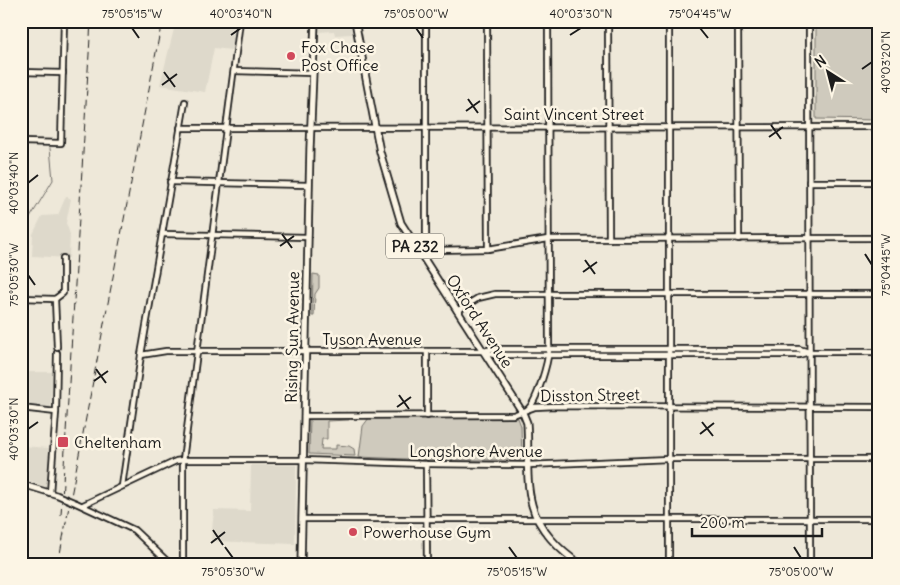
<svg xmlns="http://www.w3.org/2000/svg" width="900" height="585" viewBox="0 0 900 585" font-family="Delius,sans-serif">
<rect width="100%" height="100%" fill="#eee8d9"/>
<filter id="ink" filterUnits="userSpaceOnUse"><feTurbulence type="fractalNoise" baseFrequency=".02" numOctaves="2"/><feDisplacementMap in="SourceGraphic" scale="10" xChannelSelector="R" yChannelSelector="G"/><feConvolveMatrix kernelMatrix="1 2 1 2 8 2 1 2 1" color-interpolation-filters="sRGB"/></filter>
<g filter="url(#ink)">
<!-- built -->
<g fill="#ded9cb">
<path d="M 176,21 L 235,21 L 231,50 L 214,48 L 205,92 L 160,85 Z"/>
<path d="M 318,21 L 350,21 L 352,34 L 335,35 L 334,31 L 318,32 Z"/>
<path d="M 66,196 L 71,199 L 66,223 L 70,234 L 69,258 L 32,256 L 33,234 L 42,216 L 58,215 Z"/>
<path d="M 24,372 L 52,372 L 51,408 L 24,404 Z"/>
<path d="M 21,446 L 50,448 L 46,487 L 21,478 Z"/>
<path d="M 251,465 L 296,465 L 295,544 L 211,541 L 214,510 L 250,511 Z"/>
</g>
<!-- green -->
<g fill="#cfcabd" stroke="#76736c">
<path d="M 816,21 L 879,21 L 879,120 L 816,119 Z"/>
<path d="M 313,274 L 319,275 L 319,288 L 315,294 L 314,316 L 312,316 Z"/>
<path d="M 349,417 L 349,420 L 327,421 L 327,439 L 322,439 L 321,449 L 336,449 L 336,445 L 349,446 L 354,449 L 355,456 L 309,454 L 310,418 Z"/>
<path d="M 369,418 L 518,418 L 521,426 L 522,459 L 521,460 L 431,460 L 359,457 L 363,426 Z"/>
</g>
<g fill="none" stroke-linecap="round" stroke-linejoin="round">
<!-- stream -->
<path stroke="#6f6c67" stroke-width="1" d="M 21,246 L 25,226 L 53,180 L 50,148"/>
<defs>
<g id="minor">
<path d="M 487,21 L 488,249"/>
<path d="M 608,21 L 609,239"/>
<path d="M 738,21 L 739,239"/>
<path d="M 809,21 L 810,564"/>
<path d="M 234,71 L 313,73"/>
<path d="M 21,72 L 63,73"/>
<path d="M 180,128 L 879,127"/>
<path d="M 21,142 L 61,143 L 64,21"/>
<path d="M 170,182 L 309,185"/>
<path d="M 809,182 L 879,182"/>
<path d="M 162,234 L 307,237"/>
<path d="M 420,253 L 435,250 L 488,249 L 548,239 L 879,238"/>
<path d="M 420,253 L 426,239 L 426,21"/>
<path d="M 21,298 L 55,299"/>
<path d="M 55,299 L 57,347"/>
<path d="M 55,299 L 63,293 L 63,258"/>
<path d="M 457,311 L 478,298 L 495,294 L 879,294"/>
<path d="M 21,329 L 22,298"/>
<path d="M 485,352 L 494,355 L 799,355 L 809,352"/>
<path d="M 141,355 L 166,351 L 484,351 L 492,349 L 799,349 L 809,352 L 879,352"/>
<path d="M 21,408 L 56,412"/>
<path d="M 528,409 C 537,401 548,363 549,349 L 548,21"/>
<path d="M 304,416 L 513,415 L 535,407 L 556,406 L 879,407"/>
<path d="M 427,416 L 427,351"/>
<path d="M 426,464 L 427,564"/>
<path d="M 21,484 L 57,495"/>
<path d="M 122,486 L 141,355 L 185,102"/>
<path d="M 50,493 L 56,412 L 57,353"/>
<path d="M 76,503 L 134,530 L 170,564"/>
<path d="M 83,505 L 176,461 L 183,460 L 303,460 L 426,464 L 528,465 L 669,459 L 879,459"/>
<path d="M 302,519 L 879,519"/>
<path d="M 183,564 L 183,460 L 240,21"/>
<path d="M 669,564 L 669,21"/>
</g>
<g id="major">
<path d="M 355,21 L 380,152 L 401,223 L 523,413 L 527,423 C 529,450 525,479 532,505 C 538,529 560,551 580,564"/>
<path d="M 301,564 L 310,148 L 315,21"/>
</g>
</defs>
<!-- minor casing -->
<use href="#minor" stroke="#1c1c1c" stroke-width="8"/>
<!-- major casing -->
<use href="#major" stroke="#1c1c1c" stroke-width="9"/>
<!-- minor -->
<use href="#minor" stroke="#fcf5e5" stroke-width="4.5"/>
<!-- major -->
<use href="#major" stroke="#fcf5e5" stroke-width="5.5"/>
<!-- rail -->
<g stroke="#1c1c1c" stroke-width="1" stroke-dasharray="8 4" stroke-linecap="butt">
<path d="M 61,515 L 91,21"/>
<path d="M 58,564 L 162,21"/>
</g>
<defs>
<path id="minor-bridge" d="M 57,495 L 76,503"/>
</defs>
<!-- minor-bridge casing -->
<use href="#minor-bridge" stroke="#1c1c1c" stroke-width="8" stroke-linecap="butt"/>
<!-- minor-bridge -->
<use href="#minor-bridge" stroke="#fcf5e5" stroke-width="4.5"/>
</g>
</g>
<!-- ticks -->
<path fill="none" stroke="#1c1c1c" stroke-width="2" d="M 132,28 L 139,38M 416,28 L 423,38M 700,28 L 708,38M 231,35 L 241,28M 570,35 L 581,28M 862,69 L 872,62M 164,72 L 175,87M 162,85 L 177,74M 468,99 L 478,113M 466,111 L 480,101M 771,125 L 781,139M 769,137 L 783,127M 28,183 L 38,175M 282,234 L 292,248M 280,246 L 294,236M 865,254 L 872,265M 585,260 L 595,274M 583,272 L 597,262M 28,275 L 35,285M 96,369 L 106,383M 94,381 L 108,371M 399,395 L 409,409M 397,407 L 411,397M 702,422 L 713,436M 28,429 L 38,422M 700,434 L 714,423M 213,530 L 223,545M 211,543 L 225,532M 225,547 L 233,558M 509,547 L 517,558M 794,547 L 801,558"/>
<!-- markers -->
<g fill="#d1495b" stroke="#fcf5e5" stroke-width="2">
<circle cx="291" cy="56" r="5"/>
<rect x="57" y="436" width="12" height="12" rx="2.5"/>
<circle cx="353" cy="532" r="5"/>
</g>
<g text-anchor="middle" dominant-baseline="central" stroke-width="5" stroke-linejoin="round" paint-order="stroke">
<!-- shield labels -->
<rect fill="#fcf5e5" stroke="#5f5d58" stroke-width="1" x="386" y="233.5" width="58" height="25" rx="4"/>
<g font-size="15" font-weight="bold" fill="#1c1c1c">
<text x="415" y="246">PA 232</text>
</g>
<!-- poi labels -->
<g font-size="16" fill="#1c1c1c" stroke="#fcf5e5" text-anchor="start">
<text x="301" y="47">Fox Chase<tspan x="301" dy="18">Post Office</tspan></text>
<text x="74" y="442">Cheltenham</text>
<text x="363" y="532">Powerhouse Gym</text>
</g>
<!-- street labels -->
<g font-size="16" fill="#1c1c1c" stroke="#fcf5e5">
<text x="574" y="114">Saint Vincent Street</text>
<text transform="translate(480 321) rotate(57)">Oxford Avenue</text>
<text transform="translate(292 337) rotate(-89)">Rising Sun Avenue</text>
<text x="372" y="339">Tyson Avenue</text>
<text transform="translate(590 395) rotate(-1)">Disston Street</text>
<text x="476" y="451">Longshore Avenue</text>
</g>
</g>
<!-- margin -->
<rect width="900" height="585" fill="none" stroke="#fcf5e5" stroke-width="55"/>
<!-- north arrow -->
<g transform="translate(828 72) rotate(324)" stroke="#fcf5e5" stroke-width="4" paint-order="stroke">
<path d="M0-4L9 19L0 12L-9 19Z" fill="#1c1c1c"/>
<text y="-8" font-size="14" font-weight="bold" text-anchor="middle" fill="#1c1c1c">N</text>
</g>
<!-- scale -->
<path d="M692 528v8h130v-8" fill="none" stroke="#1c1c1c" stroke-width="2.5"/>
<text x="700" y="528" font-size="15" fill="#1c1c1c" stroke="#fcf5e5" stroke-width="4" paint-order="stroke">200 m</text>
<rect x="28" y="28" width="844" height="530" fill="none" stroke="#1c1c1c" stroke-width="2"/>
<g font-size="12" text-anchor="middle" fill="#1c1c1c">
<text x="132" y="18">75°05'15"W</text>
<text x="241" y="18">40°03'40"N</text>
<text x="416" y="18">75°05'00"W</text>
<text x="581" y="18">40°03'30"N</text>
<text x="700" y="18">75°04'45"W</text>
<text transform="translate(886 62) rotate(-90)" y="4">40°03'20"N</text>
<text transform="translate(14 183) rotate(-90)" y="4">40°03'40"N</text>
<text transform="translate(886 265) rotate(-90)" y="4">75°04'45"W</text>
<text transform="translate(14 275) rotate(-90)" y="4">75°05'30"W</text>
<text transform="translate(14 429) rotate(-90)" y="4">40°03'30"N</text>
<text x="233" y="576">75°05'30"W</text>
<text x="517" y="576">75°05'15"W</text>
<text x="801" y="576">75°05'00"W</text>
</g>
</svg>
